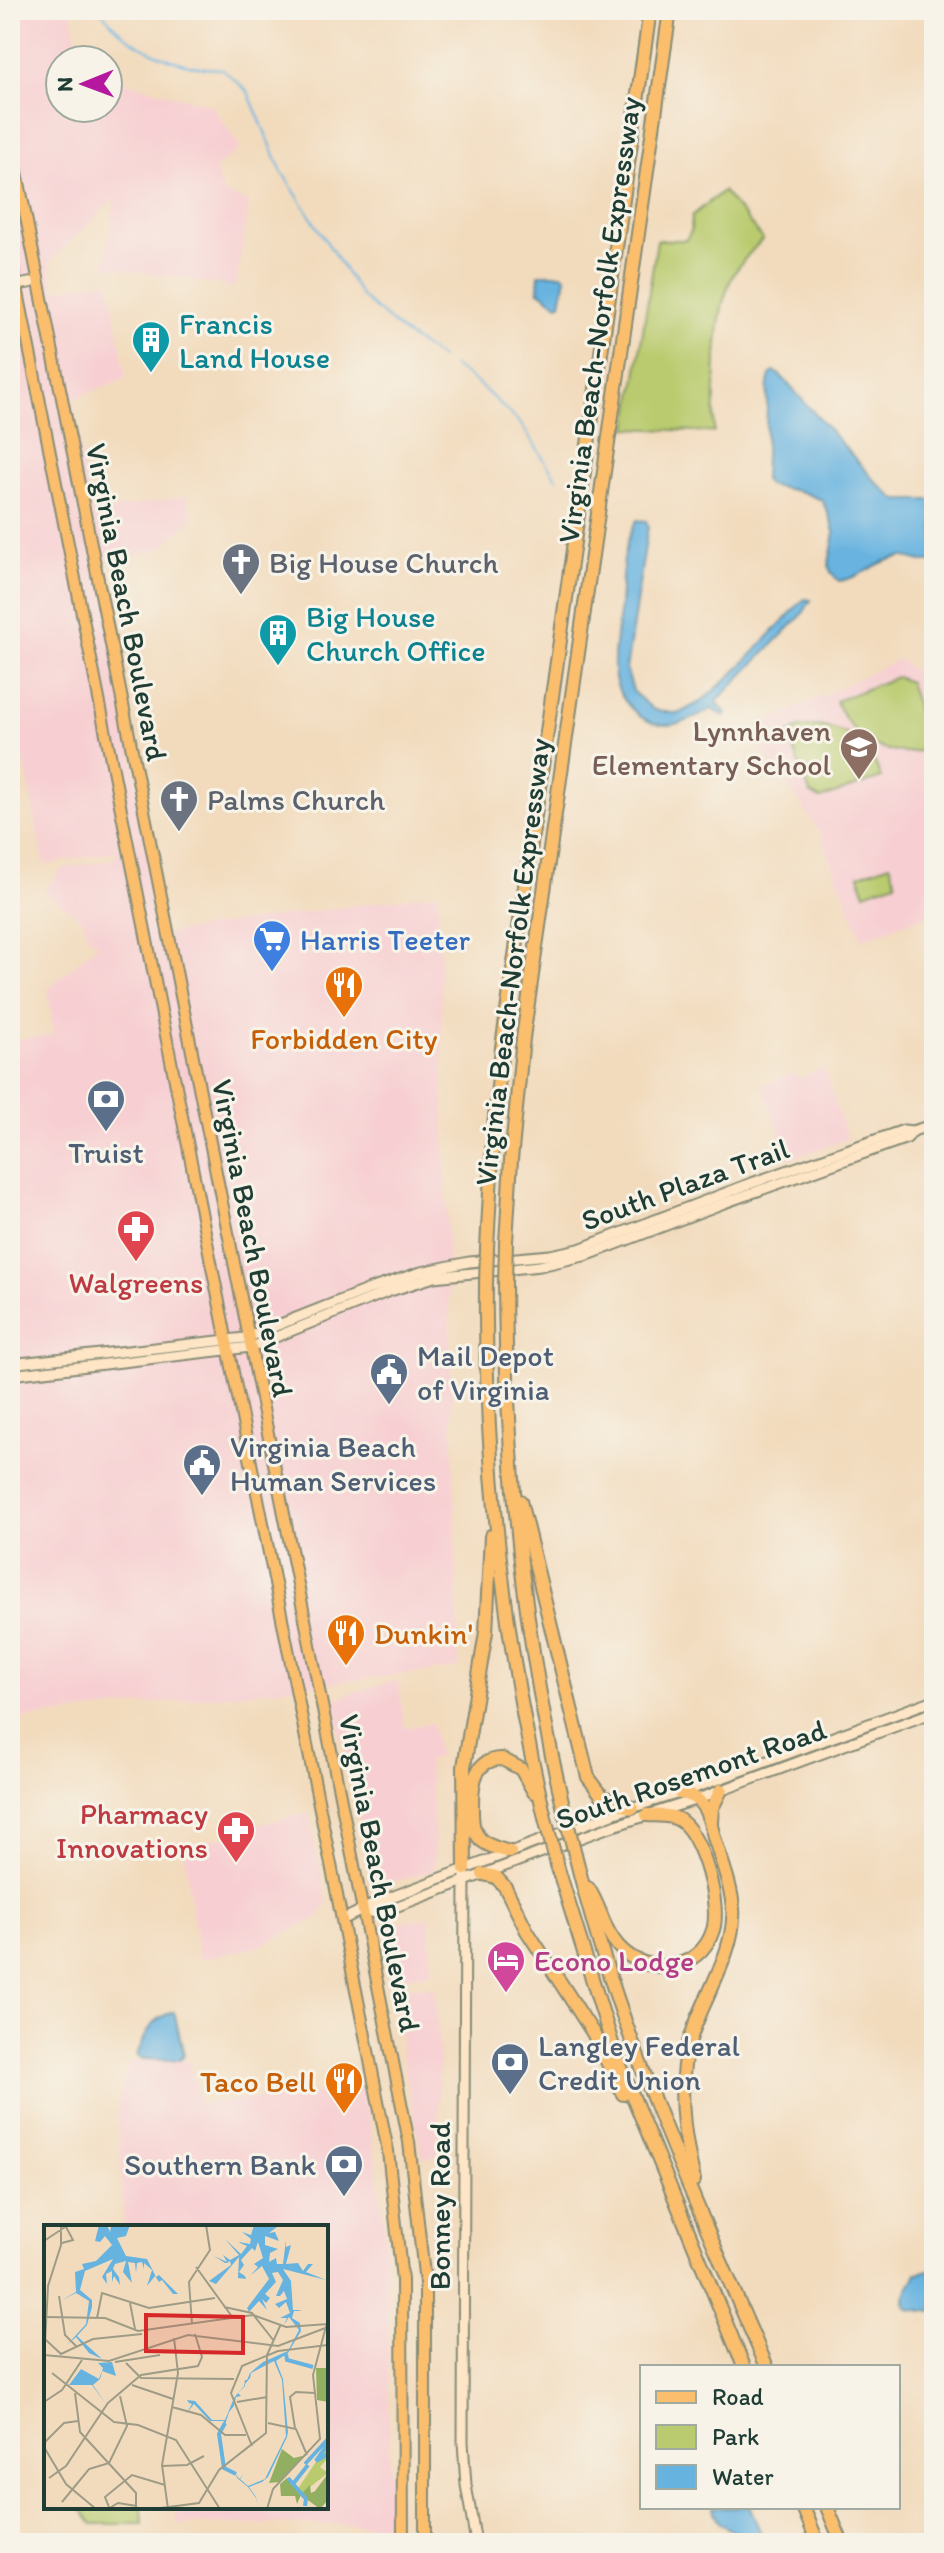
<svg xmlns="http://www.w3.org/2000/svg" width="944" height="2553" viewBox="0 0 944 2553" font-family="Itim,sans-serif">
<rect width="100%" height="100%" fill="#f7f3e8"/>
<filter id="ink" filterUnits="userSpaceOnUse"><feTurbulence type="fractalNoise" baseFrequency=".0125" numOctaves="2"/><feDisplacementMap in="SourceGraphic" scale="16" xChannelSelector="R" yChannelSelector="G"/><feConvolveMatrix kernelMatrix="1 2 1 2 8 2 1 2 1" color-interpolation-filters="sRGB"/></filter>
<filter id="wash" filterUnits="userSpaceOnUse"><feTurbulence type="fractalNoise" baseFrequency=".006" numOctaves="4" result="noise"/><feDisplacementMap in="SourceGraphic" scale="32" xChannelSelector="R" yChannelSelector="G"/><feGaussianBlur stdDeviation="1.8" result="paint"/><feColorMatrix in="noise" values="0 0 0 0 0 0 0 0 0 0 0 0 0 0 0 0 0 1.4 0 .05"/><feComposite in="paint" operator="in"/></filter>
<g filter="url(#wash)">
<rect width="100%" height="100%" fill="#f2dbbd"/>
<!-- built -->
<g fill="#f7cfd2">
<path d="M 10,10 L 71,10 L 80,60 L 60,60 L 60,108 L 108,108 L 108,77 L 211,105 L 241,148 L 215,168 L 223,193 L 249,203 L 235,287 L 105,266 L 115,198 L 49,262 L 54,290 L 109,281 L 126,377 L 72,400 L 92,513 L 187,496 L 192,518 L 161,549 L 100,562 L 163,934 L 438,893 L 459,1668 L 10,1720 L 10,1040 L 53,1035 L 48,989 L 98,944 L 87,935 L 84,921 L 44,891 L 61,869 L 117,858 L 115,851 L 44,865 L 10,689 Z"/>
<path d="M 899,659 L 934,687 L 934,913 L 862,939 L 819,831 L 750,731 Z"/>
<path d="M 824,1068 L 847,1139 L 790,1159 L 762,1085 L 794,1073 L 796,1078 L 799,1078 Z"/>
<path d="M 398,1680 L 405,1728 L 432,1723 L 439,1757 L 428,1760 L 435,1843 L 434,1871 L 374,1886 L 351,1777 L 357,1775 L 351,1775 L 344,1742 L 374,1735 L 341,1741 L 333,1701 L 351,1693 Z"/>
<path d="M 308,1813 L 327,1903 L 317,1918 L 257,1947 L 199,1959 L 183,1846 L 250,1831 L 255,1825 Z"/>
<path d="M 430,1917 L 431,1972 L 396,1978 L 386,1928 L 394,1924 Z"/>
<path d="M 394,1987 L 434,1987 L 439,2044 L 438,2156 L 423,2158 L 402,2056 Z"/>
<path d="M 129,2061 L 189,2061 L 200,2104 L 365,2088 L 384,2223 L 388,2314 L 390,2525 L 177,2524 L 177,2510 L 160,2509 L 160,2507 L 326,2507 L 326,2227 L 124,2227 L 117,2107 Z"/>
</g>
<!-- green -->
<g fill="#b9cb6e" stroke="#6c8451" stroke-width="2">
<path d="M 723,191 L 763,239 C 753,249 743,260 735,272 C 712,310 716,387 714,432 L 628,428 L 657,240 L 686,240 L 691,231 L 692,216 Z"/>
<path d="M 896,677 L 909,682 L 930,749 C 888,760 852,741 836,701 Z"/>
<path d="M 814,726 C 849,728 871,745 881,778 L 820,799 L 810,793 L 788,734 L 799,728 Z"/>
<path d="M 890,864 L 896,882 L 865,893 L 859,875 Z"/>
<path d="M 80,2507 L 142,2507 L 143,2524 L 93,2524 Z"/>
</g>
<!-- water -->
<g fill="#67b3e0" stroke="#43788a" stroke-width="2">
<path d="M 539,274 L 562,274 L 566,277 L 561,303 L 557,304 L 538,290 Z"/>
<path d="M 774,372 L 780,375 L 878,484 L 897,500 L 934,500 L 934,561 C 923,565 913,556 902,557 C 879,559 860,579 839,581 C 819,567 836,551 834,532 C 832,521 827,510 822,500 L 802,492 L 768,485 L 764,481 L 768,383 L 770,375 Z"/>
<path d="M 637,520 L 646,521 L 648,526 L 626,669 L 634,693 L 654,710 L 678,714 L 702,701 L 735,672 L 800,603 L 805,599 L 811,600 L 802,615 L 718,700 L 718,704 L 727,714 L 725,716 L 712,709 C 686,724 658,735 634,711 C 621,699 614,685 614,667 C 613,647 618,625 620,605 C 622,579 622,543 637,520 Z"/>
<path d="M 174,2012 L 184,2055 L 179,2060 L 143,2059 L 137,2055 C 146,2034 151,2018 174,2012 Z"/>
<path d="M 934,2269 L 934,2312 L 908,2309 C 899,2296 913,2285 917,2273 Z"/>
<path d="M 713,2507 L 750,2507 L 765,2543 L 740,2543 L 735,2532 C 721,2524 716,2524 713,2507 Z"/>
</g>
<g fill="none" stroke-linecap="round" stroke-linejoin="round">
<!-- stream -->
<g stroke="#67b3e0" stroke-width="2">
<path d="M 101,10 C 125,47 180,69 223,69 L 248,92 L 282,172 L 362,297 L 405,334 L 441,358"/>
<path d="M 453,366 L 477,383 L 520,423 L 557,479"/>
</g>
</g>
</g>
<g filter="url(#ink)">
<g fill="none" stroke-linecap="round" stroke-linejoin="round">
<defs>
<g id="secondary">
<path d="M 10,287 L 38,281"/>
<path d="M 10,1364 L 245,1338 L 367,1290 L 421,1272 L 469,1262 L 550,1255 L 579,1249 L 749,1184 L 904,1130 L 913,1131 L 934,1124"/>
<path d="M 10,1375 L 251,1347 L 387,1292 L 434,1277 L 540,1266 L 588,1255 L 724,1203 L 907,1138 L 913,1131"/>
<path d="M 465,1869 L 463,2442 L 466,2485 L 476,2543"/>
<path d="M 363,1911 L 379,1913 L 604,1829 L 698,1799 L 934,1712"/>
<path d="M 342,1920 L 378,1902 L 510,1852 L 618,1812 L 689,1790 L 934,1700"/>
</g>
<g id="primary">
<path d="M 10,137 L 409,2142 L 425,2283 L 425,2543"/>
<path d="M 10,252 L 388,2151 L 402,2280 L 403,2543"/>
</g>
<g id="highway">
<path d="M 506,1242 L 511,1160 L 523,1038 L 670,10"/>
<path d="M 487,1248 L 493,1136 L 502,1047 L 650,10"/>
<path d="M 505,1283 C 506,1464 523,1642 566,1818"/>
<path d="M 486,1284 C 484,1464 504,1643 545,1818"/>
<path d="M 520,1501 L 588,1777 L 603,1797 L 632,1808"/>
<path d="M 680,1793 C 704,1795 709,1816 714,1837 C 721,1860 731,1884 733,1908 C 737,1958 691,2012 684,2065 C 679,2105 685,2141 694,2180"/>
<path d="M 711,1822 L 712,1808 L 721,1790"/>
<path d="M 510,1852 C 500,1849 489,1847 481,1840 C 471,1830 472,1817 472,1804 C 472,1782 475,1759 502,1759 L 521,1769 L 534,1792"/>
<path d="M 575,1854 C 618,2032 694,2200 767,2367"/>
<path d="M 557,1865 L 615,2053 L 744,2367"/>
<path d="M 465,1869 L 464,1767 L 486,1632 L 491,1536"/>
<path d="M 483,1874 L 496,1877 L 505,1887 L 527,1931 L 593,2033 L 623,2094"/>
<path d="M 588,1888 C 601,1907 603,1930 619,1947 C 647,1977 700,1972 713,1930 C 721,1906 703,1838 682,1822 C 673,1814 658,1816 647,1815"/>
<path d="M 803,2507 L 818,2543"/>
<path d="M 827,2507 L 842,2543"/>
</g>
</defs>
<!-- secondary casing -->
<use href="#secondary" stroke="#888c78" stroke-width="13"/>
<!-- primary casing -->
<use href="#primary" stroke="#888c78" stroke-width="14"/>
<!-- highway casing -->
<use href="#highway" stroke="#888c78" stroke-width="16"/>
<!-- secondary -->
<use href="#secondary" stroke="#fde5c5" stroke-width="9"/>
<!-- primary -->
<use href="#primary" stroke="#fabe6d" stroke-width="10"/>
<!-- highway -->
<use href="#highway" stroke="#fabe6d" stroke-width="12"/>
<defs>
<g id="highway-bridge">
<path d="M 505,1283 L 506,1242"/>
<path d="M 486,1284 L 487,1248"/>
<path d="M 545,1818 L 557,1865"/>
<path d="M 566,1818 L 575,1854"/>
</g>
</defs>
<!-- highway-bridge casing -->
<use href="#highway-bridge" stroke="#888c78" stroke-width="16" stroke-linecap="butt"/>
<!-- highway-bridge -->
<use href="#highway-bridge" stroke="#fabe6d" stroke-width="12"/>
</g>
</g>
<!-- icons -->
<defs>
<symbol id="building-pin" viewBox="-11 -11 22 30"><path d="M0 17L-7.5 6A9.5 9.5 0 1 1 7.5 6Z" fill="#0f9aa8" stroke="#f7f3e8"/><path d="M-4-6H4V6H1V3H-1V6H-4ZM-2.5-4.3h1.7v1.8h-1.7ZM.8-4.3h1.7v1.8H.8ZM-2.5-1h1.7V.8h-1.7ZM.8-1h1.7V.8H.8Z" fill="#fff"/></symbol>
<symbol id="church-pin" viewBox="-11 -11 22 30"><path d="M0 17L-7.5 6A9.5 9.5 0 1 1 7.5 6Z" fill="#6b7280" stroke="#f7f3e8"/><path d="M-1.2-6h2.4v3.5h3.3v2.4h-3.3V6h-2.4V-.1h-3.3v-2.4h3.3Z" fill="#fff"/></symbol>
<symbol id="school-pin" viewBox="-11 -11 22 30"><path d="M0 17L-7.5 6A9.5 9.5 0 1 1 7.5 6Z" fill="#8d6e63" stroke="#f7f3e8"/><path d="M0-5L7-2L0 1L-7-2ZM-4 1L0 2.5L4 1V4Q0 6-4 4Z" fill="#fff"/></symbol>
<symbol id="supermarket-pin" viewBox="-11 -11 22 30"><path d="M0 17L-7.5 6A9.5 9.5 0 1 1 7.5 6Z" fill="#3f7fe0" stroke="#f7f3e8"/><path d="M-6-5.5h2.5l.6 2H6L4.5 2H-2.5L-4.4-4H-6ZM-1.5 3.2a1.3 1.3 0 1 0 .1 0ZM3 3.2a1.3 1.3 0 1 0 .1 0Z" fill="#fff"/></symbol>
<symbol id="restaurant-pin" viewBox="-11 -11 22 30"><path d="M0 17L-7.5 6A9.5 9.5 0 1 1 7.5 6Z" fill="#e8710a" stroke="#f7f3e8"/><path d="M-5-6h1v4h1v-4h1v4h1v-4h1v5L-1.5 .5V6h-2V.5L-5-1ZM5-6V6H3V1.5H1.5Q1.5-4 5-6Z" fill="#fff"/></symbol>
<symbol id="bank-pin" viewBox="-11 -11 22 30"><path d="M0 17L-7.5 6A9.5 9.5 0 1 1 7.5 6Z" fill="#5c6f8a" stroke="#f7f3e8"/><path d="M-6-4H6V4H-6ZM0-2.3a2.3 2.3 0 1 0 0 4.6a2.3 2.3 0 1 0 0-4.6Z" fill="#fff"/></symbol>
<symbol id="pharmacy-pin" viewBox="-11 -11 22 30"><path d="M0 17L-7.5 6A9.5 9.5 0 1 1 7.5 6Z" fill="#e0444e" stroke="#f7f3e8"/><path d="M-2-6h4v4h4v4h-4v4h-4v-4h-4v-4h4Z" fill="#fff"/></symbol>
<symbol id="civic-pin" viewBox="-11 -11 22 30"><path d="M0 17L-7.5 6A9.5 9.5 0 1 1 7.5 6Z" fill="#5c6f8a" stroke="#f7f3e8"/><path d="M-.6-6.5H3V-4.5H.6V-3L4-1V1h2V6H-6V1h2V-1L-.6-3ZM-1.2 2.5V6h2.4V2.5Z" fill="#fff"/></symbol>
<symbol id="hotel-pin" viewBox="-11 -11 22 30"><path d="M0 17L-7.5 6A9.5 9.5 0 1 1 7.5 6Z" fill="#d1479c" stroke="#f7f3e8"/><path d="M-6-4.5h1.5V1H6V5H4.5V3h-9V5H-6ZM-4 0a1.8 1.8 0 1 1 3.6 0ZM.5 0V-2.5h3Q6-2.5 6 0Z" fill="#fff"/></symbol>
</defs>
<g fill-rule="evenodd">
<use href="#building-pin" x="129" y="318" width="44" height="60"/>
<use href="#church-pin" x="219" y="540" width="44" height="60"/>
<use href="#building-pin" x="256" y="611" width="44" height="60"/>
<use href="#school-pin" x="837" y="725" width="44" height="60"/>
<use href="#church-pin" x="157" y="777" width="44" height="60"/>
<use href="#supermarket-pin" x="250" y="917" width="44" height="60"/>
<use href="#restaurant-pin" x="322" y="963" width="44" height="60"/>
<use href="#bank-pin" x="84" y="1077" width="44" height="60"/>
<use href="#pharmacy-pin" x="114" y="1207" width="44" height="60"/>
<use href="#civic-pin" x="367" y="1350" width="44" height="60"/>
<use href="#civic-pin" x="180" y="1441" width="44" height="60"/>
<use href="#restaurant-pin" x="324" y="1611" width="44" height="60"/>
<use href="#pharmacy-pin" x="214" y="1808" width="44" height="60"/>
<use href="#hotel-pin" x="484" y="1938" width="44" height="60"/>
<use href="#bank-pin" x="488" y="2040" width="44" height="60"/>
<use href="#restaurant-pin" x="322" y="2059" width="44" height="60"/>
<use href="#bank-pin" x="322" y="2142" width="44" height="60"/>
</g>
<g text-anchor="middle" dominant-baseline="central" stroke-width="6" stroke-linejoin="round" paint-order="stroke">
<!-- street labels -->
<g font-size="30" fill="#1f3d34" stroke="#f7f3e8">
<text transform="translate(599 320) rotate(-82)">Virginia Beach-Norfolk Expressway</text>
<text transform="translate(127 602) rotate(79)">Virginia Beach Boulevard</text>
<text transform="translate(512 962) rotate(-83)">Virginia Beach-Norfolk Expressway</text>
<text transform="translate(685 1184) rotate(-20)">South Plaza Trail</text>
<text transform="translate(253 1238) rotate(79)">Virginia Beach Boulevard</text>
<text transform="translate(691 1774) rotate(-19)">South Rosemont Road</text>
<text transform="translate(380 1873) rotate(79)">Virginia Beach Boulevard</text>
<text transform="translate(439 2206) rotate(-90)">Bonney Road</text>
</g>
<!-- culture labels -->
<g font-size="30" fill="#0d838f" stroke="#f7f3e8" text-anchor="start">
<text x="179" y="323">Francis<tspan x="179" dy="34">Land House</tspan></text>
<text x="306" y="616">Big House<tspan x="306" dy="34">Church Office</tspan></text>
</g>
<!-- worship labels -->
<g font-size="30" fill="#5b616d" stroke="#f7f3e8" text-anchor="start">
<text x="269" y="562">Big House Church</text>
<text x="207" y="799">Palms Church</text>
</g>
<!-- education labels -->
<g font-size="30" fill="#785e54" stroke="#f7f3e8" text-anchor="end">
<text x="831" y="730">Lynnhaven<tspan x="831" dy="34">Elementary School</tspan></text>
</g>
<!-- shop labels -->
<g font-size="30" fill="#366cbe" stroke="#f7f3e8" text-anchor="start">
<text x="300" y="939">Harris Teeter</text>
</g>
<!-- food labels -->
<g font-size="30" fill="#c56008" stroke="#f7f3e8">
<text x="344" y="1038">Forbidden City</text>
<text x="374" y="1633" text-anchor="start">Dunkin'</text>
<text x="316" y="2081" text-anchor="end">Taco Bell</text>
</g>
<!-- service labels -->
<g font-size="30" fill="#4e5e75" stroke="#f7f3e8" text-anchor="start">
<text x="106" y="1152" text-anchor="middle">Truist</text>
<text x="417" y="1355">Mail Depot<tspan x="417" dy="34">of Virginia</tspan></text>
<text x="230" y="1446">Virginia Beach<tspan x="230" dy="34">Human Services</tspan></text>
<text x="538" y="2045">Langley Federal<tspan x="538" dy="34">Credit Union</tspan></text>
<text x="316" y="2164" text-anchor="end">Southern Bank</text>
</g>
<!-- health labels -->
<g font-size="30" fill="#be3a42" stroke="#f7f3e8">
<text x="136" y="1282">Walgreens</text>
<text x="208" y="1813" text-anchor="end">Pharmacy<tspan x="208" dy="34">Innovations</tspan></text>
</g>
<!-- hotel labels -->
<g font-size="30" fill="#b23c85" stroke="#f7f3e8" text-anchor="start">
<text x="534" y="1960">Econo Lodge</text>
</g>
</g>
<!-- overview -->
<g transform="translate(44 2225)">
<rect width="284" height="284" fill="#f2dbbd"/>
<path d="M 284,219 L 284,233 L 276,242 L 284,248 L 257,269 L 253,265 Z" fill="#b9cb6e"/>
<path d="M 272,143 L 284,143 L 284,177 L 273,175 ZM 238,224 L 250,233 L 262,230 L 235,257 L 225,258 ZM 283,250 L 284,275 L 276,284 L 257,270 L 253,279 L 251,271 L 237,271 L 236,259 L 243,253 L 257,269 L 266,260 L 267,268 L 271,266 Z" fill="#92af61"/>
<path d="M 55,0 L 63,0 L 66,7 L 67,2 L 86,0 L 82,11 L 73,13 L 82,31 L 103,34 L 112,52 L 115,50 L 134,69 L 129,69 L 118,55 L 115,57 L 111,51 L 103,61 L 108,45 L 100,38 L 100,44 L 98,37 L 93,38 L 92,48 L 91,38 L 84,37 L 88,58 L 79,47 L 82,36 L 71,39 L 69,44 L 75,52 L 76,60 L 70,51 L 68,57 L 68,46 L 62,49 L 63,59 L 58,52 L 69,34 L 41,46 L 36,65 L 48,75 L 48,82 L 43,100 L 33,111 L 58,134 L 45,128 L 32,112 L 23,120 L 42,99 L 45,76 L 32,68 L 18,75 L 32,67 L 31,47 L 40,44 L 38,39 L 52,36 L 68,20 L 61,11 L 56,17 L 51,16 ZM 210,0 L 233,2 L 225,8 L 231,7 L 235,16 L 221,11 L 221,20 L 234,24 L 226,28 L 225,37 L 232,33 L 233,39 L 239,39 L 242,15 L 242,22 L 247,20 L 242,39 L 254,38 L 259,46 L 264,39 L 269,39 L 262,47 L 282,55 L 239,44 L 247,56 L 249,85 L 254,85 L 258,86 L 250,86 L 248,93 L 256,98 L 257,106 L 244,128 L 232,136 L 239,154 L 244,207 L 243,212 L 224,252 L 218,257 L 205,262 L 212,272 L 215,284 L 212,273 L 204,262 L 193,253 L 192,249 L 195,254 L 200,249 L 196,254 L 204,261 L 221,254 L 242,211 L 238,155 L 230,136 L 207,148 L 206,153 L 201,159 L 201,161 L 194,168 L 197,171 L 192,172 L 190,181 L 185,187 L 181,200 L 179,202 L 180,196 L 166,196 L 150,179 L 142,189 L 148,179 L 145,178 L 143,175 L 151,176 L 168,195 L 181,195 L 190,173 L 194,168 L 200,161 L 201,155 L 203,155 L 206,148 L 219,137 L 244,126 L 255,105 L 245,92 L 240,100 L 243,93 L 236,93 L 246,88 L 242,77 L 235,83 L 231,79 L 243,74 L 240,66 L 236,71 L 232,71 L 239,55 L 234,47 L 228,48 L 232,57 L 221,69 L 226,73 L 222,78 L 218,74 L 223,85 L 215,76 L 205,87 L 203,83 L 225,54 L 218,41 L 207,50 L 214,42 L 210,39 L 219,33 L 214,17 L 211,26 L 208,23 L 197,35 L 200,40 L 195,47 L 201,51 L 202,54 L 194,53 L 195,32 L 172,59 L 165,56 L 187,40 L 186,36 L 183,38 L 181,38 L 170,31 L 183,37 L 179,30 L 186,35 L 195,30 L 181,14 L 197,29 L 203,21 L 196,18 L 195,17 L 206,19 L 207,14 L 198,7 L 207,10 ZM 68,137 L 72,151 L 58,146 L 57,151 L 56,154 L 49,160 L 62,179 L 48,160 L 25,160 L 37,144 L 55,154 L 59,143 L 54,138 Z" fill="#67b3e0"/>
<path fill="none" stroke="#67b3e0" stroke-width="4" d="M 242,129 L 243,135 L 269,142M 181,198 L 175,209 L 180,243 L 192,249M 284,219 L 272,236 L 284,229M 261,239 L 284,214M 244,253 L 262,274 L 261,281M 249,259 L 264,240"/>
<path fill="none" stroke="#9e9c86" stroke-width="2" d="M 0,16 L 24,0M 18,18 L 29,15 L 22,2M 284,41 L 284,88M 152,42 L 189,93M 15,71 L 21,110 L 33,122M 86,78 L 91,104M 180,82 L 208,88 L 230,116M 0,92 L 61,93 L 94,106 L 209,90 L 242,102 L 284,99M 53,93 L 58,68 L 105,83 L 171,73M 148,99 L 145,57 L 166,25 L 162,0M 2,115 L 17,129 L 49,114 L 98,109M 0,130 L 65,136 L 144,110 L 234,121 L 284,102M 71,137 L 116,130M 0,138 L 4,61 L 17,20 L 17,0M 82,138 L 97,153 L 190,154M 8,148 L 70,197 L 94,200 L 132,215 L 176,284M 88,160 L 129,174M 31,168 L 36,207 L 92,268 L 92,284M 0,177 L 18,165 L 38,135M 193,177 L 223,172M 128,182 L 157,190 L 181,210 L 202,210M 224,198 L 252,204 L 263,230M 251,203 L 246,172 L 252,167 L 271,168M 0,218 L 20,198 L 34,196M 208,221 L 187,168 L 198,141 L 234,126 L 284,120M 0,222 L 22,259 L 52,284M 65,238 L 83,201 L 76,171M 118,241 L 143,240 L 160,231M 5,253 L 22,241 L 64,178 L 97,150 L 154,141 L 158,132 L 151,109M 18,277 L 45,244 L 65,238M 65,282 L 61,272 L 88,250 L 121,260M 64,284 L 74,278 L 93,281M 109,284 L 155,278 L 175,245 L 222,208 L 223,130 L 237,99M 124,284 L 118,240 L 134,148 L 130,113M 223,284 L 229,264 L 276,214 L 269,150 L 284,94"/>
<path fill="#d62828" fill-opacity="0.15" stroke="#d62828" stroke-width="4" d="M 102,90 L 199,92 L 199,128 L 102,126 Z"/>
<rect width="284" height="284" fill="none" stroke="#1f3d34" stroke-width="4"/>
</g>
<!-- margin -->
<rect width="944" height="2553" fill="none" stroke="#f7f3e8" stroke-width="40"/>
<!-- legend -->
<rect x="640" y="2365" width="260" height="144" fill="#f7f3e8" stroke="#a1aaa0" stroke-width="2"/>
<rect x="656" y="2391" width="40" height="12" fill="#fabe6d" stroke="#a1aaa0" stroke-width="2"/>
<text x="712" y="2405" font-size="24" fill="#1f3d34">Road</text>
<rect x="656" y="2425" width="40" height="24" fill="#b9cb6e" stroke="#a1aaa0" stroke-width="2"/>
<text x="712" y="2445" font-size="24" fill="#1f3d34">Park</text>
<rect x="656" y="2465" width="40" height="24" fill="#67b3e0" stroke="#a1aaa0" stroke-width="2"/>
<text x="712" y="2485" font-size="24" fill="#1f3d34">Water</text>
<!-- north arrow -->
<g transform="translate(84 84) rotate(269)"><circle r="38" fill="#f7f3e8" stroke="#a1aaa0" stroke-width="2"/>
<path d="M0-6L14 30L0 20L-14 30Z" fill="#b5179e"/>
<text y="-12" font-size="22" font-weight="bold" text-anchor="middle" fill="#1f3d34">N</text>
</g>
</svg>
